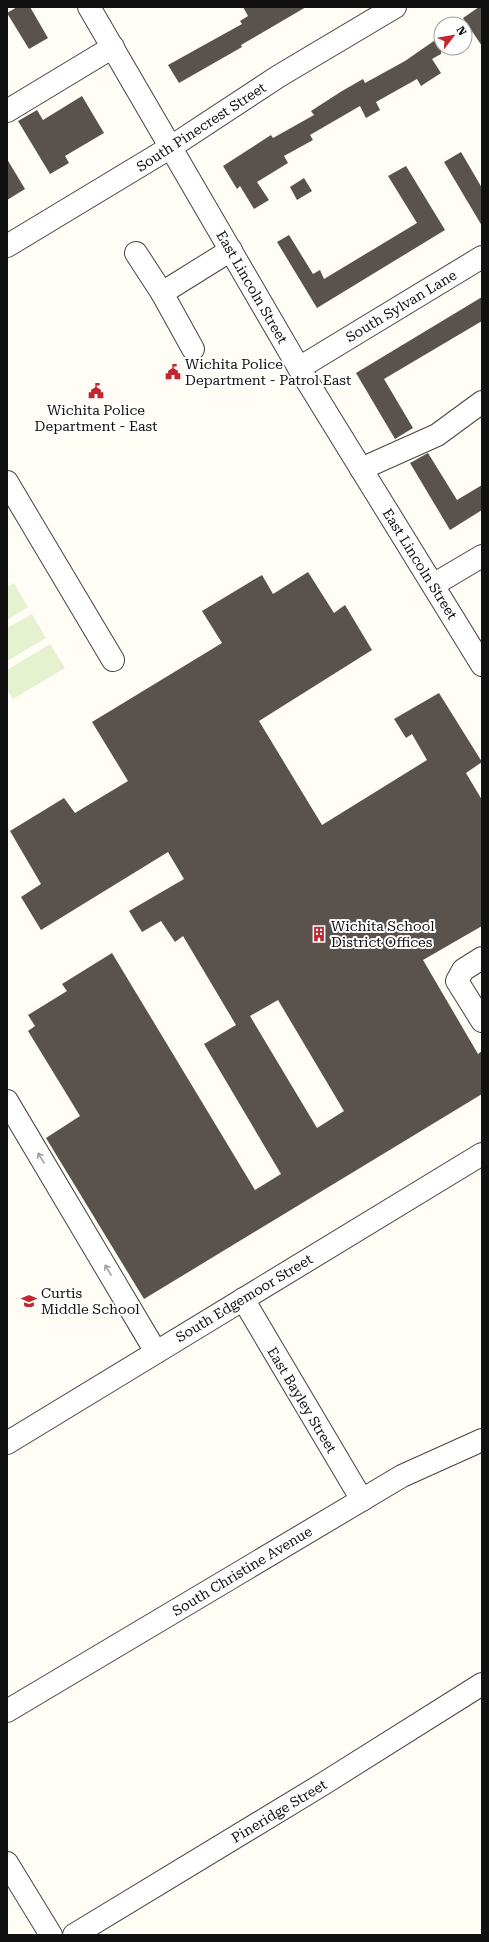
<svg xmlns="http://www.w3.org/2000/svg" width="489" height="1942" viewBox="0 0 489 1942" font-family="'Roboto Serif',serif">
<rect width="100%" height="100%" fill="#fffdf5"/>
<!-- pitch -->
<g fill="#e6f2cf">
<path d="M 14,583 L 28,607 L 7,620 L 7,587 Z"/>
<path d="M 32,614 L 46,638 L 7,661 L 7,628 Z"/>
<path d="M 50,644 L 65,668 L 13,699 L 7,689 L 7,670 Z"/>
</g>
<!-- building -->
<g fill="#5a524d" fill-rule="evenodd">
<path d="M 17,7 L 30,7 L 48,38 L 29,49 L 7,13 Z"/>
<path d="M 243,7 L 306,7 L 241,45 L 242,47 L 179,83 L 168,65 L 242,24 L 240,21 L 248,16 Z"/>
<path d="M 479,7 L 482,7 L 482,46 L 463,18 Z"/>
<path d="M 441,36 L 441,54 L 432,59 L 441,73 L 421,86 L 417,79 L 376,102 L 380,110 L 366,118 L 360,106 L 310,135 L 313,140 L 284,156 L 288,163 L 257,182 L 269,200 L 254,209 L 240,186 L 237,189 L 223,166 L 271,135 L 273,138 L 314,115 L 311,111 L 342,91 L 363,79 L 365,83 L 405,61 Z"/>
<path d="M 82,96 L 104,133 L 65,156 L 69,163 L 50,174 L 18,121 L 37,110 L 43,120 Z"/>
<path d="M 461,152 L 482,188 L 482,226 L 444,162 Z"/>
<path d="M 7,159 L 25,189 L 7,200 Z"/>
<path d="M 406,166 L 445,230 L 317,308 L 277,242 L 289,235 L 313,274 L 320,270 L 324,279 L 417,223 L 388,176 Z"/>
<path d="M 304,178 L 312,191 L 297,200 L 290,187 Z"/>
<path d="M 482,297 L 482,321 L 384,379 L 413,428 L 395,439 L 356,373 Z"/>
<path d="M 428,453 L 457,500 L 482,485 L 482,510 L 450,530 L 410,463 Z"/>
<path d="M 308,572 L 334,613 L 345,605 L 372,650 L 259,721 L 322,825 L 427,760 L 412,734 L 406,738 L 394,719 L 439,693 L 482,762 L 466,773 L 482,800 L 482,926 L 423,960 L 478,1054 L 482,1051 L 482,1094 L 144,1299 L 46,1138 L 80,1116 L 28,1031 L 35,1026 L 28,1015 L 67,991 L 62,984 L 112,953 L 255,1190 L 281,1174 L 204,1044 L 236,1025 L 183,936 L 175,942 L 161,921 L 142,932 L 129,911 L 184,879 L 168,852 L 41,930 L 21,897 L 41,884 L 10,831 L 64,798 L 75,813 L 128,781 L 92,722 L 222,643 L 202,611 L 262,575 L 273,594 ZM 278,1000 L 344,1111 L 317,1128 L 250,1016 Z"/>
</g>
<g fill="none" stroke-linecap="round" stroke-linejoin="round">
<defs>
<g id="minor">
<path d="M 89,7 L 299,368 L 482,665"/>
<path d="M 7,111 L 113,47"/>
<path d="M 7,246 L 171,147 L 279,76 L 395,7"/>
<path d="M 136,253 L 162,293 L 231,250"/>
<path d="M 162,293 L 193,349"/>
<path d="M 299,368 L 482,257"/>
<path d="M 361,469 L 437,435 L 482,402"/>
<path d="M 7,482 L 113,660"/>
<path d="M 433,585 L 482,556"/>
<path d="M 482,958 L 463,970 L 457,981 L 482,1021"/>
<path d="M 7,1101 L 156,1352"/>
<path d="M 243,1299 L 362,1500"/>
<path d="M 7,1443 L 482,1154"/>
<path d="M 7,1711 L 402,1476 L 482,1440"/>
<path d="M 7,1863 L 51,1935"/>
<path d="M 74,1935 L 323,1784 L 482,1684"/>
</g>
</defs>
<!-- minor casing -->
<use href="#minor" stroke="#444" stroke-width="24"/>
<!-- minor -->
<use href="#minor" stroke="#fff" stroke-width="22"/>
</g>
<!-- one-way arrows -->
<defs><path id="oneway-shaft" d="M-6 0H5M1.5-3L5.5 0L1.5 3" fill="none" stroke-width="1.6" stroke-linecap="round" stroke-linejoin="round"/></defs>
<g stroke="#a0a0a0">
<use href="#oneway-shaft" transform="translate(41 1158) rotate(-121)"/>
<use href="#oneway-shaft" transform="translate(108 1270) rotate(-121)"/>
</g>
<!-- icons -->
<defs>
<symbol id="civic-bare" viewBox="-9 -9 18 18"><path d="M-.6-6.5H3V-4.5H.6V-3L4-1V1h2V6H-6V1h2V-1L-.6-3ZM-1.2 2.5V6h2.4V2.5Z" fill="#c4262e" stroke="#fff" stroke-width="2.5" paint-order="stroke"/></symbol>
<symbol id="building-bare" viewBox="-9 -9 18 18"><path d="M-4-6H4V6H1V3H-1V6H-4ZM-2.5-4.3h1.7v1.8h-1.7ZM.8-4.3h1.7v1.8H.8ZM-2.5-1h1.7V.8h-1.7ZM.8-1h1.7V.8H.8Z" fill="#c4262e" stroke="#fff" stroke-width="2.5" paint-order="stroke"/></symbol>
<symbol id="school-bare" viewBox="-9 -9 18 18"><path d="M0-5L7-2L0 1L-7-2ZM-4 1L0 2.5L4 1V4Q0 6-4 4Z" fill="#c4262e" stroke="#fff" stroke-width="2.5" paint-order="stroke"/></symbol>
</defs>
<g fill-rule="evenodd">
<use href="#civic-bare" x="162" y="361" width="22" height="22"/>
<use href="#civic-bare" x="85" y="380" width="22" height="22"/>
<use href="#building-bare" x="308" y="923" width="22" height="22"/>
<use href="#school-bare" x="18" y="1290" width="22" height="22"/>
</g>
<g text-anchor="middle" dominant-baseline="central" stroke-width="4" stroke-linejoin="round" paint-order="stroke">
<!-- street labels -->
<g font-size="14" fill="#111" stroke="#fff">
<text transform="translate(201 127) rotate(-33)">South Pinecrest Street</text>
<text transform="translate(252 287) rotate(60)">East Lincoln Street</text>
<text transform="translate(401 306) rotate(-31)">South Sylvan Lane</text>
<text transform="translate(420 564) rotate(58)">East Lincoln Street</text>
<text transform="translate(244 1298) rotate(-31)">South Edgemoor Street</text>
<text transform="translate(302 1400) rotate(59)">East Bayley Street</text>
<text transform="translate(242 1571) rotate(-31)">South Christine Avenue</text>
<text transform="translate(279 1811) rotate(-31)">Pineridge Street</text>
</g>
<!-- poi labels -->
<g font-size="14" fill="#111" stroke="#fff" text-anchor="start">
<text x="185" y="364">Wichita Police<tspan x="185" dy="16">Department - Patrol East</tspan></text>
<text x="96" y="410" text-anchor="middle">Wichita Police<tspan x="96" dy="16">Department - East</tspan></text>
<text x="331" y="926">Wichita School<tspan x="331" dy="16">District Offices</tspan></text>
<text x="41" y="1293">Curtis<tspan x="41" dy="16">Middle School</tspan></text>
</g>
</g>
<!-- border -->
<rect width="489" height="1942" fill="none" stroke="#111111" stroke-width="16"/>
<!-- north arrow -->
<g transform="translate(453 36) rotate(59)"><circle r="19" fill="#ffffff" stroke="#a0a0a0"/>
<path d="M0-3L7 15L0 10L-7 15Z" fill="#c4262e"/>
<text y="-6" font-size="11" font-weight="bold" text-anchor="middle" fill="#111111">N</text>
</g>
</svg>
